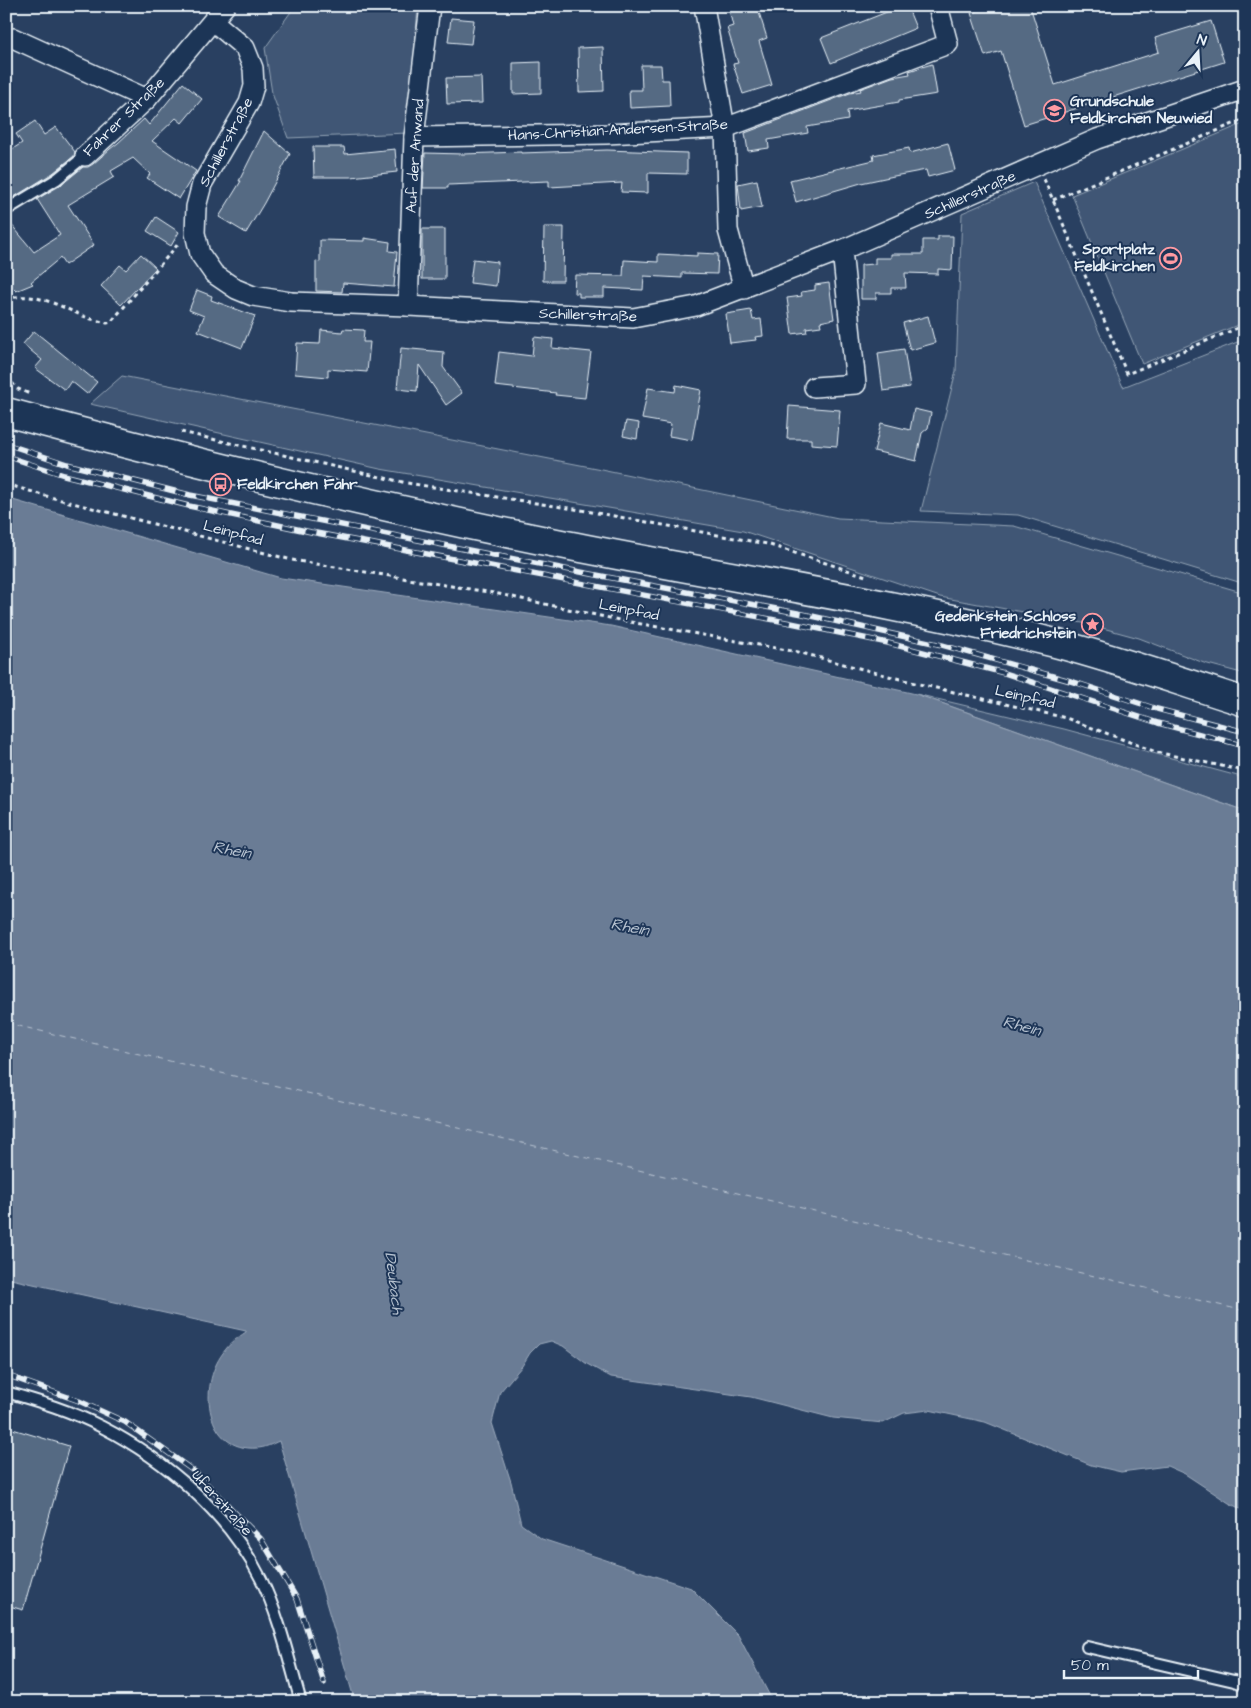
<svg xmlns="http://www.w3.org/2000/svg" width="1251" height="1708" viewBox="0 0 1251 1708" font-family="'Architects Daughter',sans-serif">
<rect width="100%" height="100%" fill="#294061"/>
<filter id="ink" filterUnits="userSpaceOnUse"><feTurbulence type="fractalNoise" baseFrequency=".02" numOctaves="2"/><feDisplacementMap in="SourceGraphic" scale="10" xChannelSelector="R" yChannelSelector="G"/><feConvolveMatrix kernelMatrix="1 2 1 2 8 2 1 2 1" color-interpolation-filters="sRGB"/></filter>
<g filter="url(#ink)">
<!-- green -->
<g fill="#415774" stroke="#94a4b6">
<path d="M 295,6 L 418,6 L 408,133 L 288,138 L 272,93 L 265,48 Z"/>
<path d="M 1245,123 L 1245,322 L 1142,364 L 1072,195 Z"/>
<path d="M 1034,182 L 1123,387 L 1245,339 L 1245,584 L 1018,515 L 921,511 L 956,371 L 962,213 Z"/>
<path d="M 122,376 L 601,469 L 838,518 L 1014,526 L 1245,593 L 1245,674 L 1204,663 L 1139,638 L 1088,624 L 940,597 L 743,531 L 380,469 L 90,404 Z"/>
<path d="M 916,694 L 1064,729 L 1245,778 L 1245,811 Z"/>
</g>
<!-- water -->
<path fill="#6b7c95" stroke="#9dabbd" d="M 6,498 L 281,578 L 611,626 L 916,694 L 1245,811 L 1245,1511 L 1229,1503 L 1185,1474 L 1167,1466 L 1121,1472 L 1091,1465 L 985,1422 L 929,1410 L 904,1413 L 883,1423 L 833,1418 L 751,1397 L 611,1377 L 587,1364 L 563,1346 L 551,1341 L 539,1344 L 530,1353 L 522,1366 L 500,1392 L 492,1423 L 511,1482 L 521,1524 L 542,1539 L 691,1588 L 738,1635 L 773,1702 L 355,1702 L 279,1441 C 272,1444 265,1448 257,1448 C 205,1452 198,1386 223,1353 C 229,1344 237,1338 246,1332 L 246,1331 L 6,1278 Z"/>
<g fill="none" stroke-linecap="round" stroke-linejoin="round">
<!-- ferry -->
<path stroke="#b6c2d0" stroke-width="1" stroke-dasharray="6 5" stroke-linecap="butt" d="M 6,1023 L 1245,1311"/>
</g>
<!-- building -->
<g fill="#556a83" stroke="#e8f1f8">
<path d="M 728,6 L 757,6 L 767,38 L 759,41 L 772,85 L 743,94 L 733,64 L 738,63 L 727,28 L 733,26 Z"/>
<path d="M 902,6 L 907,6 L 916,28 L 831,63 L 821,38 Z"/>
<path d="M 993,6 L 1030,6 L 1055,85 L 1159,52 L 1155,38 L 1211,21 L 1224,62 L 1024,125 L 1001,51 L 985,56 L 971,13 Z"/>
<path d="M 451,18 L 474,20 L 471,44 L 448,42 Z"/>
<path d="M 603,47 L 604,91 L 579,92 L 578,48 Z"/>
<path d="M 541,62 L 541,93 L 513,94 L 513,63 Z"/>
<path d="M 932,64 L 937,94 L 899,100 L 899,102 L 847,111 L 848,120 L 807,127 L 808,133 L 768,140 L 769,148 L 748,151 L 745,133 L 850,93 L 861,91 L 860,89 L 892,77 L 910,74 L 909,71 Z"/>
<path d="M 641,65 L 661,65 L 662,80 L 669,80 L 670,106 L 630,108 L 629,90 L 642,90 Z"/>
<path d="M 481,77 L 482,103 L 447,104 L 446,78 Z"/>
<path d="M 183,83 L 202,99 L 182,123 L 176,118 L 152,141 L 196,171 L 179,199 L 147,178 L 150,174 L 133,158 L 111,171 L 114,177 L 68,205 L 94,245 L 65,265 L 60,258 L 31,282 L 33,284 L 16,291 L 6,281 L 6,218 L 34,252 L 60,235 L 37,199 L 61,185 L 83,167 L 88,167 L 93,164 L 110,149 L 118,143 L 144,119 L 149,125 Z"/>
<path d="M 35,121 L 44,135 L 56,127 L 75,152 L 74,156 L 53,173 L 6,202 L 6,153 L 22,143 L 16,134 Z"/>
<path d="M 264,131 L 290,154 L 264,203 L 246,233 L 219,217 L 241,181 L 239,181 Z"/>
<path d="M 948,143 L 955,170 L 928,177 L 926,170 L 894,176 L 861,183 L 796,202 L 790,180 L 874,160 L 873,155 L 909,148 L 910,153 Z"/>
<path d="M 313,147 L 344,147 L 345,154 L 395,149 L 397,172 L 351,177 L 314,177 Z"/>
<path d="M 607,150 L 687,153 L 687,174 L 648,173 L 648,193 L 621,192 L 622,183 L 549,187 L 549,181 L 448,185 L 448,188 L 423,188 L 425,153 L 463,154 L 521,152 L 521,153 Z"/>
<path d="M 757,180 L 762,207 L 741,211 L 738,184 Z"/>
<path d="M 156,217 L 179,232 L 171,246 L 147,231 Z"/>
<path d="M 544,227 L 564,227 L 563,281 L 543,281 Z"/>
<rect x="422" y="229" width="23" height="50"/>
<path d="M 938,236 L 953,236 L 952,270 L 938,269 L 938,274 L 905,273 L 906,288 L 891,288 L 891,293 L 876,293 L 876,299 L 861,299 L 861,265 L 875,264 L 875,258 L 891,258 L 891,254 L 923,254 L 923,240 L 938,240 Z"/>
<path d="M 364,238 L 390,242 L 389,251 L 397,252 L 394,287 L 343,283 L 342,292 L 316,291 L 316,261 L 320,262 L 320,240 L 364,241 Z"/>
<path d="M 697,253 L 718,254 L 717,274 L 682,273 L 682,278 L 644,276 L 643,290 L 604,288 L 604,297 L 579,297 L 579,293 L 574,293 L 575,275 L 623,276 L 624,260 L 658,262 L 658,254 L 697,256 Z"/>
<path d="M 141,254 L 156,268 L 121,305 L 101,286 L 120,265 L 126,270 Z"/>
<path d="M 473,259 L 498,262 L 496,286 L 470,283 Z"/>
<path d="M 829,283 L 834,319 L 820,322 L 821,326 L 806,328 L 807,332 L 792,334 L 787,298 L 802,296 L 801,292 L 815,290 L 815,285 Z"/>
<path d="M 197,290 L 212,296 L 211,300 L 255,316 L 242,348 L 198,331 L 204,316 L 189,310 Z"/>
<path d="M 751,310 L 753,320 L 761,319 L 763,336 L 755,337 L 756,340 L 730,343 L 726,314 Z"/>
<path d="M 928,316 L 935,343 L 910,350 L 903,323 Z"/>
<path d="M 343,329 L 364,330 L 363,342 L 370,342 L 367,372 L 328,369 L 328,377 L 295,374 L 297,343 L 320,344 L 321,330 L 342,332 Z"/>
<path d="M 34,331 L 97,382 L 87,394 L 71,381 L 65,390 L 35,368 L 42,360 L 23,344 Z"/>
<path d="M 534,337 L 553,339 L 552,348 L 591,352 L 585,398 L 555,395 L 556,393 L 495,386 L 499,352 L 532,356 Z"/>
<path d="M 401,348 L 444,352 L 443,367 L 462,393 L 446,405 L 419,365 L 417,391 L 397,389 Z"/>
<path d="M 904,349 L 910,387 L 883,391 L 878,353 Z"/>
<path d="M 676,385 L 701,390 L 692,440 L 669,436 L 671,424 L 642,419 L 648,388 L 675,392 Z"/>
<path d="M 789,406 L 840,410 L 837,446 L 811,444 L 811,439 L 787,439 Z"/>
<path d="M 914,409 L 931,413 L 928,428 L 922,433 L 916,461 L 874,451 L 881,423 L 910,430 Z"/>
<path d="M 626,421 L 639,423 L 637,439 L 623,436 Z"/>
<path d="M 6,1427 L 69,1446 L 23,1610 L 6,1605 Z"/>
</g>
<g fill="none" stroke-linecap="round" stroke-linejoin="round">
<defs>
<g id="lane">
<path d="M 6,210 L 57,179 L 85,156"/>
<path d="M 6,1392 C 38,1401 72,1411 102,1427 C 166,1460 229,1514 261,1579 C 280,1618 289,1661 301,1702"/>
<path d="M 1087,1647 L 1234,1681 L 1245,1685"/>
</g>
<g id="street">
<path d="M 704,6 L 725,128 L 728,230 L 744,289"/>
<path d="M 213,21 L 245,48 L 253,68 L 254,86 L 249,103 L 202,184 L 196,207 L 195,233 L 200,254 L 214,274 L 236,289 L 253,296 L 291,302 L 408,306 L 633,318 L 696,306 L 842,250 L 1097,139 L 1245,89"/>
<path d="M 6,38 L 13,38 L 147,99"/>
<path d="M 414,137 L 606,134 L 725,128 L 948,44 L 938,6"/>
<path d="M 85,156 L 147,99 L 225,6"/>
<path d="M 408,306 L 414,137 L 430,6"/>
<path d="M 814,387 L 856,384 L 842,250"/>
</g>
<path id="primary" d="M 6,412 C 183,460 361,503 541,540 C 712,575 886,600 1055,643 C 1119,660 1182,682 1245,702"/>
</defs>
<!-- lane casing -->
<use href="#lane" stroke="#e8f1f8" stroke-width="14"/>
<!-- street casing -->
<use href="#street" stroke="#e8f1f8" stroke-width="22"/>
<!-- primary casing -->
<use href="#primary" stroke="#e8f1f8" stroke-width="31"/>
<!-- path -->
<g stroke="#e8f1f8" stroke-width="3" stroke-dasharray="4 4" stroke-linecap="butt">
<path d="M 1044,179 L 1127,374 L 1245,325"/>
<path d="M 1053,200 L 1245,119"/>
<path d="M 6,299 C 34,291 57,305 81,315 C 89,319 99,321 107,323 L 111,322 L 179,243"/>
<path d="M 6,377 L 18,389 L 30,394"/>
<path d="M 181,432 L 407,483 L 581,510 L 767,544 L 869,577"/>
<path d="M 6,484 L 46,496 L 292,560 L 494,593 L 619,620 L 798,652 L 919,684 L 1066,718 L 1156,752 L 1245,771"/>
</g>
<!-- lane -->
<use href="#lane" stroke="#1d3557" stroke-width="10"/>
<!-- street -->
<use href="#street" stroke="#1d3557" stroke-width="19"/>
<!-- primary -->
<use href="#primary" stroke="#1d3557" stroke-width="28"/>
<defs>
<g id="rail">
<path d="M 6,444 L 67,464 L 190,495 L 570,570 L 803,614 L 942,645 L 1074,682 L 1157,709 L 1245,732"/>
<path d="M 6,456 L 64,475 L 189,506 L 311,532 L 791,623 L 888,643 L 1004,673 L 1158,723 L 1245,746"/>
<path d="M 6,1375 L 79,1401 L 125,1422 L 195,1472 L 261,1539 L 297,1599 L 324,1683"/>
</g>
</defs>
<!-- rail casing -->
<use href="#rail" stroke="#e8f1f8" stroke-width="5.5"/>
<!-- rail -->
<use href="#rail" stroke="#1d3557" stroke-width="4" stroke-dasharray="11" stroke-linecap="butt"/>
</g>
</g>
<!-- icons -->
<defs>
<symbol id="school-ring" viewBox="-11 -11 22 22"><circle r="9.5" fill="#1d3557" stroke="#ff9aa2" stroke-width="1.5"/><path d="M0-5L7-2L0 1L-7-2ZM-4 1L0 2.5L4 1V4Q0 6-4 4Z" fill="#ff9aa2"/></symbol>
<symbol id="stadium-ring" viewBox="-11 -11 22 22"><circle r="9.5" fill="#1d3557" stroke="#ff9aa2" stroke-width="1.5"/><path d="M0-5a6.5 5 0 1 0 0 10a6.5 5 0 1 0 0-10ZM-3.5-1.8h7v3.6h-7Z" fill="#ff9aa2"/></symbol>
<symbol id="bus-ring" viewBox="-11 -11 22 22"><circle r="9.5" fill="#1d3557" stroke="#ff9aa2" stroke-width="1.5"/><path d="M-5-6H5V4H4V6H2V4H-2V6H-4V4H-5ZM-3.5-4V0h7V-4ZM-3.5 1.2v1.5H-2V1.2ZM2 1.2v1.5H3.5V1.2Z" fill="#ff9aa2"/></symbol>
<symbol id="sight-ring" viewBox="-11 -11 22 22"><circle r="9.5" fill="#1d3557" stroke="#ff9aa2" stroke-width="1.5"/><path d="M0-6L1.8-2.2L6-1.7L2.9 1.2L3.7 5.4L0 3.3L-3.7 5.4L-2.9 1.2L-6-1.7L-1.8-2.2Z" fill="#ff9aa2"/></symbol>
</defs>
<g fill-rule="evenodd">
<use href="#school-ring" x="1042" y="98" width="25" height="25"/>
<use href="#stadium-ring" x="1158" y="246" width="25" height="25"/>
<use href="#bus-ring" x="208" y="472" width="25" height="25"/>
<use href="#sight-ring" x="1080" y="612" width="25" height="25"/>
</g>
<g text-anchor="middle" dominant-baseline="central" stroke-width="4" stroke-linejoin="round" paint-order="stroke">
<!-- poi labels -->
<g font-size="15" font-weight="bold" fill="#e8f1f8" stroke="#1d3557" text-anchor="start">
<text x="1070" y="101">Grundschule<tspan x="1070" dy="17">Feldkirchen Neuwied</tspan></text>
<text x="1155" y="249" text-anchor="end">Sportplatz<tspan x="1155" dy="17">Feldkirchen</tspan></text>
<text x="237" y="484">Feldkirchen Fahr</text>
<text x="1076" y="616" text-anchor="end">Gedenkstein Schloss<tspan x="1076" dy="17">Friedrichstein</tspan></text>
</g>
<!-- street labels -->
<g font-size="15" fill="#e8f1f8" stroke="#1d3557">
<text transform="translate(124 117) rotate(-44)">Fahrer Straße</text>
<text transform="translate(618 130) rotate(-3)">Hans-Christian-Andersen-Straße</text>
<text transform="translate(226 142) rotate(-62)">Schillerstraße</text>
<text transform="translate(415 156) rotate(-86)">Auf der Anwand</text>
<text transform="translate(970 195) rotate(-24)">Schillerstraße</text>
<text transform="translate(588 315) rotate(2)">Schillerstraße</text>
<text transform="translate(233 533) rotate(15)">Leinpfad</text>
<text transform="translate(629 610) rotate(11)">Leinpfad</text>
<text transform="translate(1025 697) rotate(13)">Leinpfad</text>
<text transform="translate(222 1503) rotate(48)">Uferstraße</text>
</g>
<!-- water labels -->
<g font-size="16" font-style="italic" fill="#b6c2d0" stroke="#1d3557">
<text transform="translate(232 850) rotate(11)">Rhein</text>
<text transform="translate(630 927) rotate(11)">Rhein</text>
<text transform="translate(1022 1026) rotate(15)">Rhein</text>
<text transform="translate(394 1283) rotate(83)">Deubach</text>
</g>
</g>
<!-- margin -->
<rect width="1251" height="1708" fill="none" stroke="#1d3557" stroke-width="25"/>
<rect x="12" y="12" width="1226" height="1683" fill="none" stroke="#e8f1f8" stroke-width="2" filter="url(#ink)"/>
<!-- north arrow -->
<g transform="translate(1198 52) rotate(18)" stroke="#1d3557" stroke-width="4" paint-order="stroke">
<path d="M0-4L9 19L0 12L-9 19Z" fill="#e8f1f8"/>
<text y="-8" font-size="14" font-weight="bold" text-anchor="middle" fill="#e8f1f8">N</text>
</g>
<!-- scale -->
<path d="M1064 1670v8h134v-8" fill="none" stroke="#e8f1f8" stroke-width="2.5"/>
<text x="1071" y="1670" font-size="15" fill="#e8f1f8" stroke="#1d3557" stroke-width="4" paint-order="stroke">50 m</text>
</svg>
